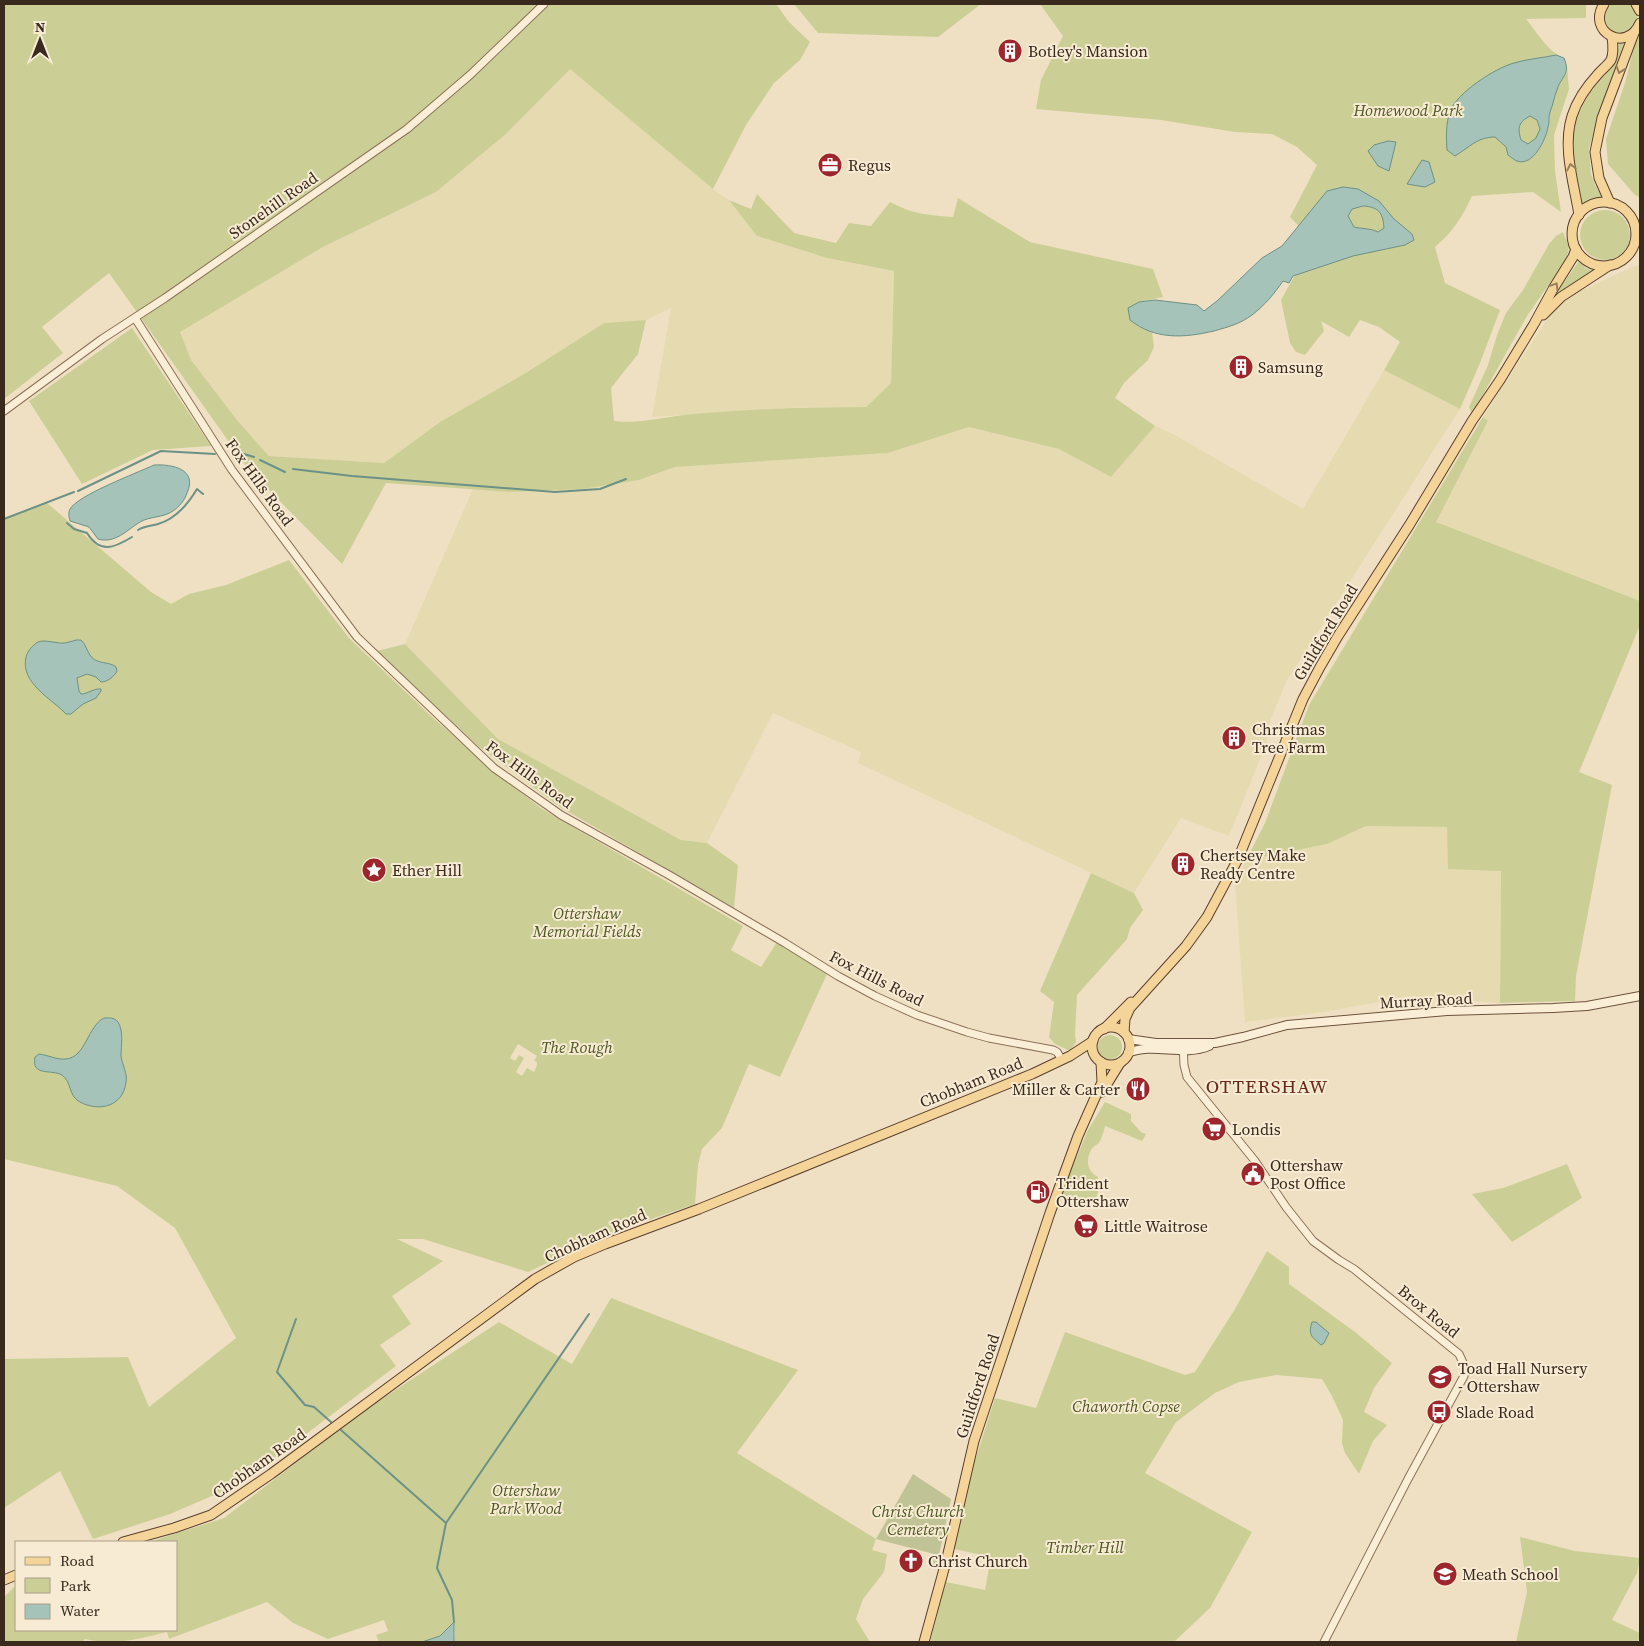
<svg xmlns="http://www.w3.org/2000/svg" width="1644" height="1646" viewBox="0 0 1644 1646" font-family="'Source Serif 4',serif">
<rect width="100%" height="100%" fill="#f0e0c3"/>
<!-- farmland -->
<g fill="#e6dab0">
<path d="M 570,68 L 713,189 L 729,200 L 757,236 L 827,258 L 894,271 L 891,383 L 866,407 L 806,407 L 652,417 L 671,308 L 646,320 L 604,323 L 524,374 L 440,422 L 384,463 L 269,456 L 237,420 L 191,360 L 179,332 L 323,247 L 436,192 L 506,134 Z"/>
<path d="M 1640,265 L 1640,601 L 1435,522 L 1488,422 L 1483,417 L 1552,312 L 1574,294 L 1632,267 Z"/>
<path d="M 1384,370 L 1460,409 L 1286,682 L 1267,729 L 1267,742 L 1229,836 L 1181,818 L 1134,893 L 858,763 L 861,752 L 773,713 L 707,843 L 681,840 L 498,739 L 405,644 L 473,489 L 511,492 L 583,489 L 639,480 L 675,467 L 888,453 L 969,427 L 1059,449 L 1111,477 L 1155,426 L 1175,435 L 1303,509 Z"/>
<path d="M 1366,826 L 1447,827 L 1501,871 L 1500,1003 L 1411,996 L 1324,1012 L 1245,1022 L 1235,884 L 1246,860 L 1327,844 Z"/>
</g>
<!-- green -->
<g fill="#cbcf96" fill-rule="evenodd">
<circle cx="1621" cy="17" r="16"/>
<path d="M 4,4 L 776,4 L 789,22 L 810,42 L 800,60 L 774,83 L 746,125 L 713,189 L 570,69 L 506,134 L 436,192 L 323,247 L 180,332 L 191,360 L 237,420 L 269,456 L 384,463 L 440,422 L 524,374 L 604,323 L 646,320 L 638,354 L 611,388 L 614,421 C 641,424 667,416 694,414 C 751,409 809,407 866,407 L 891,383 L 894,271 L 827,258 L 757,236 L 729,200 L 751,209 L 757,194 L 794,233 L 836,243 L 849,223 L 871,226 L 890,202 C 913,214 927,215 953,217 L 958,198 L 1030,242 L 1153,269 L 1163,297 L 1139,302 L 1138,326 L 1152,332 L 1154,347 L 1148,360 L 1124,383 L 1115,398 L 1155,426 L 1111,477 L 1059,449 L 969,427 L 888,453 L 675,467 L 639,480 L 583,489 L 511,492 L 386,483 L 342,564 L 249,470 L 109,273 L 42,327 L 63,353 L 4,399 Z"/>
<path d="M 794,4 L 981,4 L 938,37 L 818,33 Z"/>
<path d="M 1040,4 L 1586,4 L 1586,18 L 1526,19 C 1537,32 1547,51 1564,58 L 1567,66 L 1569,89 L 1554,135 L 1555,171 L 1561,212 L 1533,192 L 1472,196 C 1463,216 1452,233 1435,247 L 1445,283 L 1500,310 L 1480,363 L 1460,409 L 1384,370 L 1400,342 L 1379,327 L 1360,320 L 1349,337 L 1321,321 L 1324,331 L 1305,355 L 1296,352 L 1290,343 L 1281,300 L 1295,275 L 1333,262 L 1290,217 L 1317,165 L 1297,147 L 1272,134 L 1235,132 L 1161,120 L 1036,109 L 1041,80 L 1063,36 Z"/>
<path d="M 1640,34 L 1640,198 L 1634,194 L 1608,164 L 1606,139 L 1625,83 L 1634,47 Z"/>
<path d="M 1619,42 L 1624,43 L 1605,95 L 1589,148 L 1591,174 L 1595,185 L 1603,199 L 1584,205 L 1581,208 C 1580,199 1580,190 1578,181 C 1576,170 1573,158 1572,147 C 1571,134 1577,117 1583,105 C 1593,83 1618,69 1619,42 Z"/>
<circle cx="1605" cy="235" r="25"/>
<path d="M 1563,232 L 1569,247 L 1567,258 L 1527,316 L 1472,414 L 1469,407 L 1488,365 L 1497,335 L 1506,313 L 1523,290 L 1549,244 L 1556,236 Z"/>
<path d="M 1579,261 L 1586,268 L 1595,271 L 1568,286 L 1558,295 L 1555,295 Z"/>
<path d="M 132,328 L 211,446 L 153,450 L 82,484 L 29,401 Z"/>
<path d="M 1483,417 L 1488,421 L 1436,522 L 1640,601 L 1640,625 L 1579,772 L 1612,785 L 1576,976 L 1575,1001 L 1500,1003 L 1501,871 L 1448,869 L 1447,827 L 1366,826 L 1327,844 L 1246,860 L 1265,823 L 1309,705 Z"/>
<path d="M 47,503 L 151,592 L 171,604 L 189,594 L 226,585 L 289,560 L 349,638 L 431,716 L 490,768 L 542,809 L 743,926 L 731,950 L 761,967 L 777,942 L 827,974 L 780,1077 L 749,1064 L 722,1128 L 702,1149 L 698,1165 L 695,1204 L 631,1226 L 581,1247 L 528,1272 L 423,1239 L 397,1239 L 443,1261 L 392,1296 L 411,1324 L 380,1345 L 396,1366 L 240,1484 L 170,1514 L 93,1539 L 60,1471 L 4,1508 L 4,1359 L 128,1357 L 149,1407 L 236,1338 L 175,1228 L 117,1186 L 4,1159 L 4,519 ZM 518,1044 L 537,1056 L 534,1061 L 537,1062 L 537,1065 L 534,1072 L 527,1068 L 522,1076 L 516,1072 L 524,1058 L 519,1055 L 515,1061 L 510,1058 Z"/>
<path d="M 405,644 L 498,739 L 681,840 L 707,843 L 738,865 L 734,908 L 560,807 L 478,746 L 377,651 Z"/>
<path d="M 1091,873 L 1134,893 L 1143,910 L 1130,928 L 1127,939 L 1077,995 L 1075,1035 L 1076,1042 L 1070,1051 L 1055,1044 L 1049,1037 L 1054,1002 L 1040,991 Z"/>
<circle cx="1110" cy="1047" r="12"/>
<path d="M 1105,1102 L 1131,1114 L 1131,1121 L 1141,1132 L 1146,1134 L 1142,1141 L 1105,1126 C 1104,1131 1102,1137 1100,1141 C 1098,1145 1093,1146 1091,1150 C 1085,1161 1088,1172 1098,1177 L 1097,1183 L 1098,1192 L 1094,1205 L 1061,1194 L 1088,1130 Z"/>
<path d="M 1567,1164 L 1582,1198 L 1512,1242 L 1472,1194 L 1503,1188 Z"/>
<path d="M 1267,1251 L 1289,1267 L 1289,1284 L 1355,1332 L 1392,1363 L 1374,1388 L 1364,1412 L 1387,1425 L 1373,1441 L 1359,1474 L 1345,1453 L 1342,1443 L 1343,1420 L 1332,1396 L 1322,1379 L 1276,1375 L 1239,1382 L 1215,1393 L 1176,1422 L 1145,1473 L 1252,1532 L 1210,1608 L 1174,1642 L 930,1642 L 946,1582 L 985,1590 L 991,1557 L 954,1549 L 971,1473 L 995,1398 L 1036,1408 L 1065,1332 L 1185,1375 L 1195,1372 L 1235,1309 Z"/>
<path d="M 611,1298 L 798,1370 L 737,1453 L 876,1539 L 872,1550 L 887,1554 L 884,1572 L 863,1599 L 856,1619 L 870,1642 L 454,1642 L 455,1633 L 454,1623 L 440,1636 L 422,1642 L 379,1642 L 376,1635 L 388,1631 L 384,1620 L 328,1639 L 293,1623 L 267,1602 L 169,1639 L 167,1632 C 139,1639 114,1646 85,1639 L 82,1642 L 4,1642 L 4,1597 L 16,1585 L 16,1630 L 176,1630 L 176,1542 L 149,1542 L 224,1518 L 368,1408 L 499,1322 L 572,1364 Z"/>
<path d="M 1520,1537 L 1575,1551 L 1640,1558 L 1637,1573 L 1612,1620 L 1640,1633 L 1638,1642 L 1516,1642 L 1527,1592 Z"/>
</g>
<!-- cemetery -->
<path fill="#c0c396" d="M 913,1474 L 951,1499 L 936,1569 L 933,1569 L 934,1554 L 876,1539 Z"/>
<!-- water -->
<g fill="#a5c3b8" stroke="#6c9186" fill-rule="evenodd">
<path d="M 1556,55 L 1564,58 C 1571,75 1561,76 1557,90 C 1554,97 1553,105 1550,112 C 1548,117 1550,122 1548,127 C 1546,139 1533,167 1517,161 C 1514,160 1511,157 1508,155 L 1506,147 L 1495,137 C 1477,137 1470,147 1455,156 L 1447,150 C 1446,137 1446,123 1450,111 C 1457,93 1495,68 1514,63 C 1527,59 1542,58 1556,55 ZM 1530,116 L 1537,120 L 1540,129 L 1536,138 L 1528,144 L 1521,140 C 1517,127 1519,122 1530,116 Z"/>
<path d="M 1388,141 L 1396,142 L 1389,171 L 1378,166 L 1368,151 L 1374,145 Z"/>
<path d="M 1422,160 L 1429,162 L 1435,182 L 1425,187 L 1407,184 Z"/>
<path d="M 1343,187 L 1358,189 L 1379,201 L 1394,219 L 1412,234 L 1414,240 L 1405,245 L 1353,256 L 1293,276 L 1289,283 L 1283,281 C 1274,294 1265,305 1252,315 C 1240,324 1228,327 1214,331 C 1184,338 1155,340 1130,320 L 1128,308 L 1139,302 L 1155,300 L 1197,305 L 1204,311 L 1217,301 L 1262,258 L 1282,246 L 1327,191 ZM 1363,206 C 1378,207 1383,212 1384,228 L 1378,232 C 1370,228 1362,229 1354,227 L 1348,216 L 1352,209 Z"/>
<path d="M 154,465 C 172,464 198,469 187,493 C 185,500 179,507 173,511 C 163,518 150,516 140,522 C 127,530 115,544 98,539 L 89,527 L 70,521 C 69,517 68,513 70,509 C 78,495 137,473 154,465 Z"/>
<path d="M 76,640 L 81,640 C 86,645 86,649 90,655 C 94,663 106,662 113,665 L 116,667 L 117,671 C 114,677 107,682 101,682 L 96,677 L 87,674 L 77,678 L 79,691 L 81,694 C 88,694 94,688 101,689 L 101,691 L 96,698 L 83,704 L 71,714 L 66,714 C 51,698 20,683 26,657 C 28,650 33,645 38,642 C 45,639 57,644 65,643 C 69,642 73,641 76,640 Z"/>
<path d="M 104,1018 C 109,1018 114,1017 118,1022 C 124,1032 121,1045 121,1056 C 122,1065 128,1074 126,1082 C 123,1107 99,1112 80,1102 C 68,1096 72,1082 62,1075 C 52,1069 31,1077 35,1057 L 39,1054 C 48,1055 57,1060 66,1059 C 86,1057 87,1027 104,1018 Z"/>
<path d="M 1312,1322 L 1316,1322 L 1329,1333 L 1324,1343 L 1321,1345 C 1311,1336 1308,1335 1312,1322 Z"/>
<path d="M 454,1622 L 454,1642 L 422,1642 L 440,1636 Z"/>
</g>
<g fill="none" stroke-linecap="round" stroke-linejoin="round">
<!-- stream -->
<g stroke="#6c9186" stroke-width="2">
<path d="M 237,452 L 254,457"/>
<path d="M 260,460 L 285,472"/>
<path d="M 293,469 L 352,476 L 555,492 L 600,489 L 626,479"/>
<path d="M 78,491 L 161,451 L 215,454"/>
<path d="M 4,519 L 74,492"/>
<path d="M 67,523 L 74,529 L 87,533 C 100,554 114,548 132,537"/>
<path d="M 138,530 C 144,526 151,526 158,524 C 176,519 188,504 197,489 L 203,494"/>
<path d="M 296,1319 L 277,1372 L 305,1405 L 314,1407 L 331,1422"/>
<path d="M 341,1430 L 446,1523"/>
<path d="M 454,1622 L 452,1600 L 437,1568 L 446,1523 L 589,1314"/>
</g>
<defs>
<g id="tertiary">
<path d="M 135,318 L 232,470 L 357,637 L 494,768 L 561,815 L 669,875 L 785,943 L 838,976 L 875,996 L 917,1015 L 967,1032 L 989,1038 L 1053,1050 L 1057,1052 L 1062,1060"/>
<path d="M 4,411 L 102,339 L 165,298 L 407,129 L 470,75 L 544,4"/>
<path d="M 1183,1044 L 1184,1065 L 1187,1077 L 1255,1161 L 1286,1207 L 1313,1241 L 1339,1260 L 1354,1269 L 1459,1354 L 1466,1369 L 1464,1376 L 1408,1479 L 1324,1642"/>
</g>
<g id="secondary">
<path d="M 1128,1039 L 1156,1043 L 1215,1043 L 1243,1037 L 1287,1025 L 1447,1011 L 1553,1008 L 1587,1006 L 1640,996"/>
<path d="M 1128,1053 C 1153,1042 1183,1057 1209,1046"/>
</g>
<g id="primary">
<path d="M 1604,4 C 1586,32 1627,54 1640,23"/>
<path d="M 1636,4 L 1640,11"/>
<circle cx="1604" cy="234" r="32"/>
<path d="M 1610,203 L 1599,178 L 1595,152 L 1602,118 L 1634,33"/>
<path d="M 1579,215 C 1574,183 1562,148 1572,116 C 1577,100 1587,86 1598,74 C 1602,69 1608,65 1611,60 C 1614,53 1613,44 1612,37"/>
<path d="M 1543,315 L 1561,297 L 1610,265"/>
<circle cx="1111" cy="1046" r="19"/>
<path d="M 1104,1029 L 1131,1002"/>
<path d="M 1124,1032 L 1125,1019 L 1130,1008 L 1186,946 L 1207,917 L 1238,859 L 1303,699 L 1320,667 L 1338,636 L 1410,524 L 1472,421 L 1500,380 L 1534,324 L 1553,289 L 1573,257 L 1576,249"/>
<path d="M 1102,1092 L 1120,1063"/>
<path d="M 123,1542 L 174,1528 L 211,1515 L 271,1474 L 535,1279 L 574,1257 L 605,1244 L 699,1209 L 1032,1074 L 1070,1056 L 1093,1041"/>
<path d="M 4,1580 L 16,1575"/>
<path d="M 924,1642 L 947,1558 L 974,1441 L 1050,1213 L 1078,1136 L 1102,1082 L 1101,1062"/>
</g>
</defs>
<!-- tertiary casing -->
<use href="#tertiary" stroke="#8b7159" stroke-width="9"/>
<!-- secondary casing -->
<use href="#secondary" stroke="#6d523c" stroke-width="10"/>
<!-- primary casing -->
<use href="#primary" stroke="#593f2d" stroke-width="11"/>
<!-- tertiary -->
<use href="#tertiary" stroke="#faeed7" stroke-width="7"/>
<!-- secondary -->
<use href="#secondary" stroke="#faeed7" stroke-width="8"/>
<!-- primary -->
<use href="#primary" stroke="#f4d499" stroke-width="9"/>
</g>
<!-- one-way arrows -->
<defs><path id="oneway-chevron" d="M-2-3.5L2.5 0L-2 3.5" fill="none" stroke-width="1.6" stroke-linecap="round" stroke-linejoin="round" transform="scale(1.25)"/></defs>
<g stroke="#977f5c">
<use href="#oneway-chevron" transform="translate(1620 70) rotate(109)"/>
<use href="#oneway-chevron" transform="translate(1571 167) rotate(-102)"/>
<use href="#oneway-chevron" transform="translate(1555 286) rotate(-59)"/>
</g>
<!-- icons -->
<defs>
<symbol id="building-disc" viewBox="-11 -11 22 22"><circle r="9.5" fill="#9d262d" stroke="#f7ebd3"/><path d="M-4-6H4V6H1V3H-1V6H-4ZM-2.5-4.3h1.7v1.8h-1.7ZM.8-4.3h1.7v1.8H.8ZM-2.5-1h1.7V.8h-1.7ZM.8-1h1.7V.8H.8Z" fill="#fff"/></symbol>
<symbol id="office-disc" viewBox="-11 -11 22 22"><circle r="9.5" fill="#9d262d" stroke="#f7ebd3"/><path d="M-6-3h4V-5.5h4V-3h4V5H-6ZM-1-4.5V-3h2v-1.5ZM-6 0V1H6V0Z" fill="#fff"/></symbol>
<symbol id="sight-disc" viewBox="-11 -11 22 22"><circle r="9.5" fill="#9d262d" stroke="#f7ebd3"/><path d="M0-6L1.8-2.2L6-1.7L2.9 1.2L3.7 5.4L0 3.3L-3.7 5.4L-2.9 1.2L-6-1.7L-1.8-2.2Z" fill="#fff"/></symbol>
<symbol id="restaurant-disc" viewBox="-11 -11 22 22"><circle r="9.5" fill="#9d262d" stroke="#f7ebd3"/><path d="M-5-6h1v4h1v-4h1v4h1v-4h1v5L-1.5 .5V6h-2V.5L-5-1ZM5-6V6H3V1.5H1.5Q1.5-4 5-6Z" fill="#fff"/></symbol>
<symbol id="supermarket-disc" viewBox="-11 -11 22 22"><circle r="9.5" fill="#9d262d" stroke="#f7ebd3"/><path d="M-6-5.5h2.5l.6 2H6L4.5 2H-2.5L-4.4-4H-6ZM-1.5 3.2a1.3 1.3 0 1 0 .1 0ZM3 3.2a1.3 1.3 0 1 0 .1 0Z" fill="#fff"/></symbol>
<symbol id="civic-disc" viewBox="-11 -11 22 22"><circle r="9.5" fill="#9d262d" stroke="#f7ebd3"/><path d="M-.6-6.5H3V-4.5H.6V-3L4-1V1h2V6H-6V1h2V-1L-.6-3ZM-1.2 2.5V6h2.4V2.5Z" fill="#fff"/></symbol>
<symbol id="fuel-disc" viewBox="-11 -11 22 22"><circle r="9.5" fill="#9d262d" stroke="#f7ebd3"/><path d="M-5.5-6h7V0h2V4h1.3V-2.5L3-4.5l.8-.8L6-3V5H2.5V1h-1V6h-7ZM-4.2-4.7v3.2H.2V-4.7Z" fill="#fff"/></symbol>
<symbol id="school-disc" viewBox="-11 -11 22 22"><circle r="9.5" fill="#9d262d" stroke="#f7ebd3"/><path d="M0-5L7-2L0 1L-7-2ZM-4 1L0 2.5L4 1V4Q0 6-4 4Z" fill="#fff"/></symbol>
<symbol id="bus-disc" viewBox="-11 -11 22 22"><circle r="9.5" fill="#9d262d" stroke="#f7ebd3"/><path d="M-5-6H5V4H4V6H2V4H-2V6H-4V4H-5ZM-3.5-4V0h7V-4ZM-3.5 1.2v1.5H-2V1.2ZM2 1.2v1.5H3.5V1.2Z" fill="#fff"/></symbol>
<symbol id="church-disc" viewBox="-11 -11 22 22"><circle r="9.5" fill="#9d262d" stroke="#f7ebd3"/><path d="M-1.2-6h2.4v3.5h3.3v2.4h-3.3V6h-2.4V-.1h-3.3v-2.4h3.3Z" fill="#fff"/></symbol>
</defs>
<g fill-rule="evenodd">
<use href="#building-disc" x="996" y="37" width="28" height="28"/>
<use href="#office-disc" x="816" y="151" width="28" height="28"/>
<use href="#building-disc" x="1227" y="353" width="28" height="28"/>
<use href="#building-disc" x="1220" y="724" width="28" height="28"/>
<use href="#building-disc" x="1169" y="850" width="28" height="28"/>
<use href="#sight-disc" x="360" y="856" width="28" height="28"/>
<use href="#restaurant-disc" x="1124" y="1075" width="28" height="28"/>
<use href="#supermarket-disc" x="1200" y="1115" width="28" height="28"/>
<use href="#civic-disc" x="1239" y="1160" width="28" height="28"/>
<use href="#fuel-disc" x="1024" y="1178" width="28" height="28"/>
<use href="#supermarket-disc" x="1072" y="1212" width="28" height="28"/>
<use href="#school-disc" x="1426" y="1363" width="28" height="28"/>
<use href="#bus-disc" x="1425" y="1398" width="28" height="28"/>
<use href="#church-disc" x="897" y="1547" width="28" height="28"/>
<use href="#school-disc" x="1431" y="1560" width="28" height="28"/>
</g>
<g text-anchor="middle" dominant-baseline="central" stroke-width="4" stroke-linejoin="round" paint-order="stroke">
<!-- poi labels -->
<g font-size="16" fill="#3a2a1e" stroke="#f7ebd3" text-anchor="start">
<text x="1028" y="51">Botley's Mansion</text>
<text x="848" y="165">Regus</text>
<text x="1258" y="367">Samsung</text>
<text x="1252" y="729">Christmas<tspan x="1252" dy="18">Tree Farm</tspan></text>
<text x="1200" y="855">Chertsey Make<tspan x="1200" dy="18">Ready Centre</tspan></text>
<text x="392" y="870">Ether Hill</text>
<text x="1120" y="1089" text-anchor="end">Miller &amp; Carter</text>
<text x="1232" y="1129">Londis</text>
<text x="1270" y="1165">Ottershaw<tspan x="1270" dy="18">Post Office</tspan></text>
<text x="1056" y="1183">Trident<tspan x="1056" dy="18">Ottershaw</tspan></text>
<text x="1104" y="1226">Little Waitrose</text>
<text x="1458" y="1368">Toad Hall Nursery<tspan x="1458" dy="18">- Ottershaw</tspan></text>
<text x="1456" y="1412">Slade Road</text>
<text x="928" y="1561">Christ Church</text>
<text x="1462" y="1574">Meath School</text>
</g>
<!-- park labels -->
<g font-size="16" font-style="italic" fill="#4d5823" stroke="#f7ebd3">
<text x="1408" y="110">Homewood Park</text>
<text x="587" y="913">Ottershaw<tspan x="587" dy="18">Memorial Fields</tspan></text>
<text x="577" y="1047">The Rough</text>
<text x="1126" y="1406">Chaworth Copse</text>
<text x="526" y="1490">Ottershaw<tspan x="526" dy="18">Park Wood</tspan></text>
<text x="918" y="1511">Christ Church<tspan x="918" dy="18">Cemetery</tspan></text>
<text x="1085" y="1547">Timber Hill</text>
</g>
<!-- street labels -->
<g font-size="16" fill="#3a2a1e" stroke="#f7ebd3">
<text transform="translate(273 205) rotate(-35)">Stonehill Road</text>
<text transform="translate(260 482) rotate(54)">Fox Hills Road</text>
<text transform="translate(1325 632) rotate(-59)">Guildford Road</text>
<text transform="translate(530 774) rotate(36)">Fox Hills Road</text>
<text transform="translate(877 978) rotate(27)">Fox Hills Road</text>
<text transform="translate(1426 1000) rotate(-3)">Murray Road</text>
<text transform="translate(971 1082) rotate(-22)">Chobham Road</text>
<text transform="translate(595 1235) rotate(-24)">Chobham Road</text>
<text transform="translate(1429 1311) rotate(39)">Brox Road</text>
<text transform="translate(977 1386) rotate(-72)">Guildford Road</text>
<text transform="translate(259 1463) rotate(-35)">Chobham Road</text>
</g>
<!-- quarter labels -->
<g font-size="19" letter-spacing="1" fill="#69271b" stroke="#f7ebd3">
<text x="1267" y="1086">OTTERSHAW</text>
</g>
</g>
<!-- border -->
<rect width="1644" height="1646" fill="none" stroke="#3a2a1e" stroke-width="10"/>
<!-- legend -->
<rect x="15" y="1541" width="162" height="90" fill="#f7ebd3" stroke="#ab9e8b"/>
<rect x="25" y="1557" width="25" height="8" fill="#f4d499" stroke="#ab9e8b"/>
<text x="60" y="1566" font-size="15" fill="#3a2a1e">Road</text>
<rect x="25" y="1578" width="25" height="15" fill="#cbcf96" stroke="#ab9e8b"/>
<text x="60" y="1591" font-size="15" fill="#3a2a1e">Park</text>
<rect x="25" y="1604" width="25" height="15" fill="#a5c3b8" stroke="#ab9e8b"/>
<text x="60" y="1616" font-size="15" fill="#3a2a1e">Water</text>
<!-- north arrow -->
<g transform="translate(40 40)" stroke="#f7ebd3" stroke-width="4" paint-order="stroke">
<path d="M0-4L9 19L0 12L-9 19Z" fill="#3a2a1e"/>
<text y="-8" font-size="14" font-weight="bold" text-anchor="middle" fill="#3a2a1e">N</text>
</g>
</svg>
